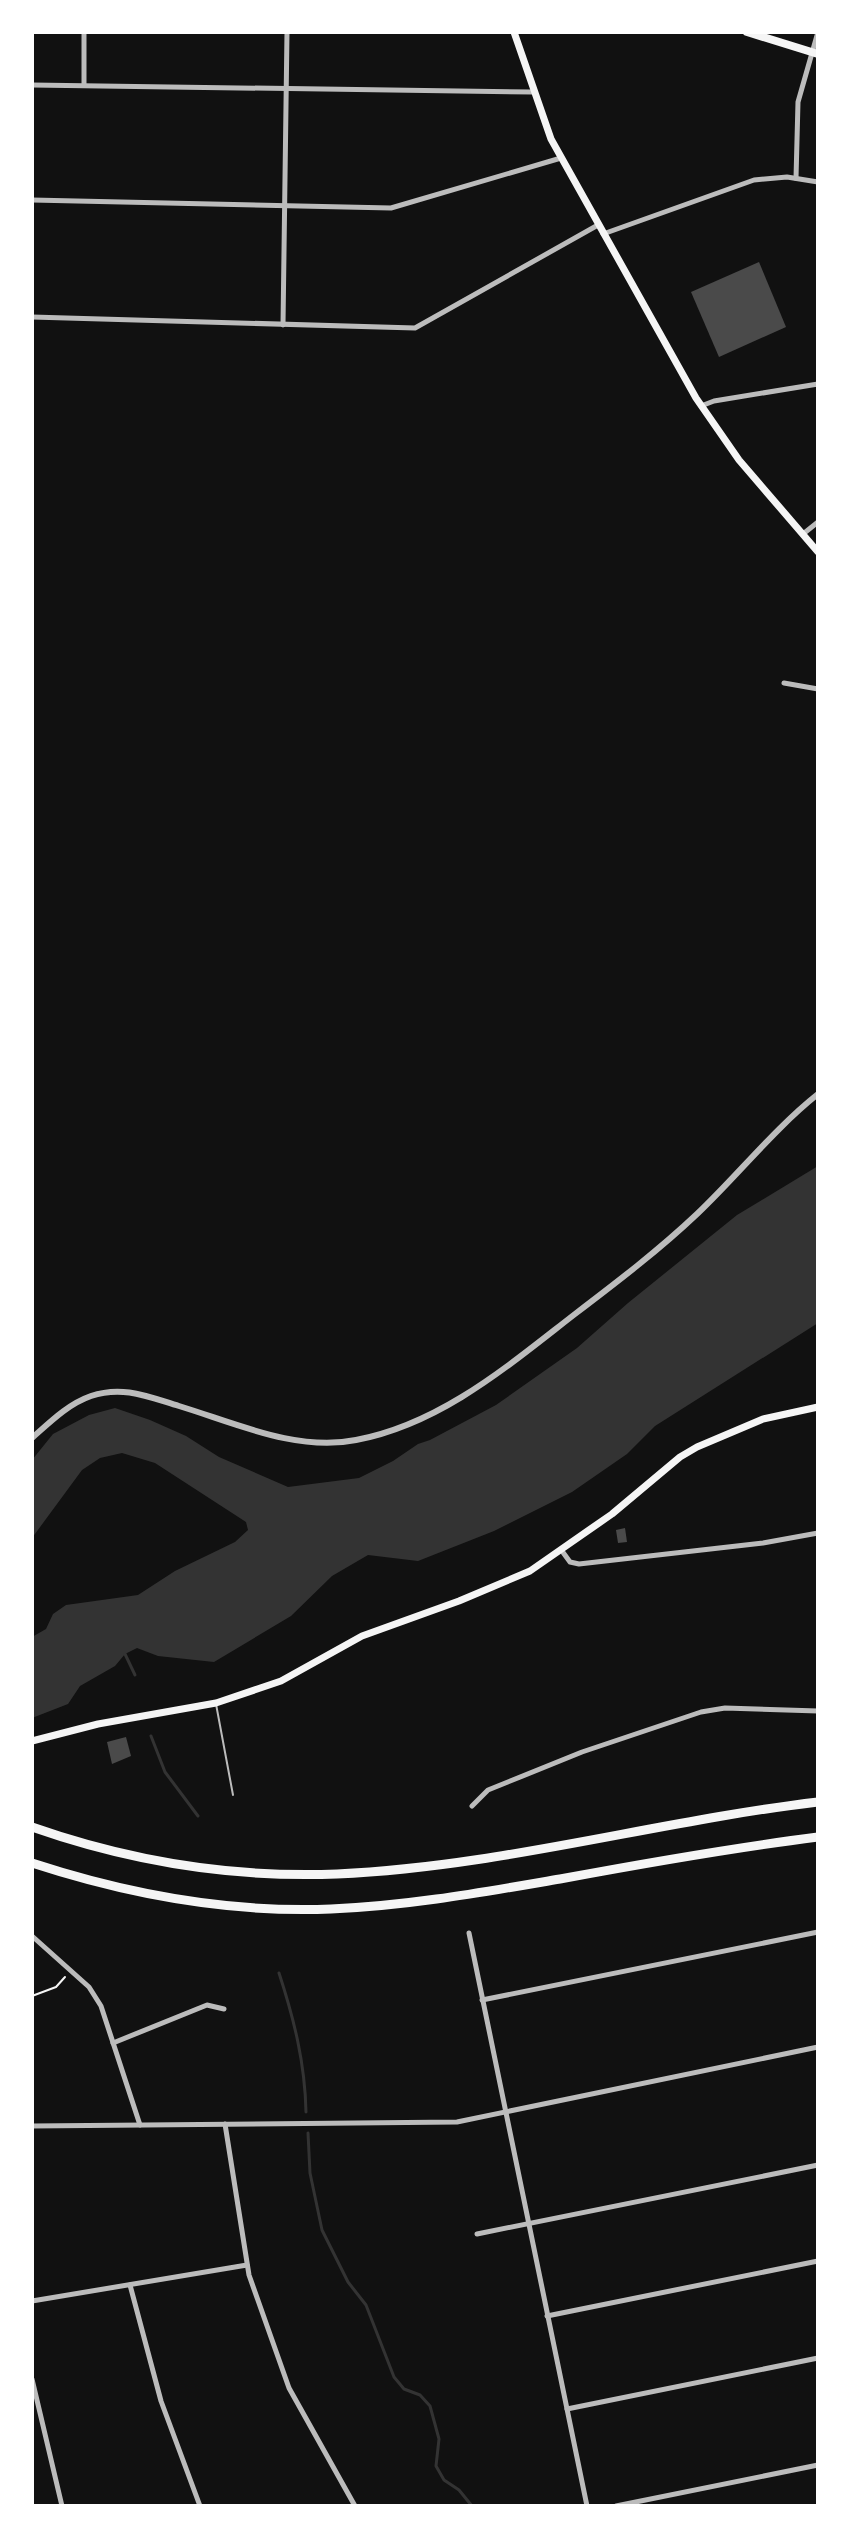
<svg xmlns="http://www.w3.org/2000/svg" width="850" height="2538" viewBox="0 0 850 2538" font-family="'PT Serif',serif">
<rect width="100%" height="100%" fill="#111"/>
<!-- water -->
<path fill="#333" d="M 818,1166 L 818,1323 L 655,1426 L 627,1454 L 572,1492 L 494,1531 L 418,1561 L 368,1555 L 332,1576 L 291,1616 L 214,1662 L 158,1656 L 137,1648 L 125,1654 L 115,1666 L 80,1686 L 68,1704 L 32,1718 L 32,1637 L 46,1629 L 53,1614 L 66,1605 L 138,1595 L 175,1571 L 235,1542 L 248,1530 L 246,1522 L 155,1463 L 122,1453 L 100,1458 L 82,1470 L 32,1538 L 32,1460 L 53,1434 L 89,1415 L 115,1408 L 150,1420 L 186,1436 L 219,1457 L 288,1487 L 359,1478 L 393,1461 L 418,1444 L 430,1440 L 496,1405 L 577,1348 L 628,1303 L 737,1215 Z"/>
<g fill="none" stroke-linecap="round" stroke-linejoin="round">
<!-- stream -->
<g stroke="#333" stroke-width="3">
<path d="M 125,1654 L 135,1675"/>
<path d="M 151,1736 L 165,1772 L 198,1816"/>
<path d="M 279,1973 C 294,2019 305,2063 306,2112"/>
<path d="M 308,2133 L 310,2173 L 322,2230 L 348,2282 L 366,2305 L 394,2377 L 404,2389 L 420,2395 L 430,2406 L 439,2439 L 436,2466 L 444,2480 L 459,2490 L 472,2506"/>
</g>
</g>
<!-- building -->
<g fill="#4a4a4a">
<path d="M 759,262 L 786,327 L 719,357 L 691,292 Z"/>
<path d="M 625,1528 L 627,1542 L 618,1543 L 616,1530 Z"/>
<path d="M 126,1737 L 131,1756 L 112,1764 L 107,1742 Z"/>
</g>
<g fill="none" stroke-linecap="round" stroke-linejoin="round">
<!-- path -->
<path stroke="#f5f5f5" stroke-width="2" d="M 32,1996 L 56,1987 L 65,1977"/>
<!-- service -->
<path stroke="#bcbcbc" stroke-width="2" d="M 216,1704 L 233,1795"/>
<!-- minor -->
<g stroke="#bcbcbc" stroke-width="5">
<path d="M 32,85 L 533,92"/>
<path d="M 84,85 L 84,32"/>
<path d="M 796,178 L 798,102 L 818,32"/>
<path d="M 32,200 L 391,208 L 561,158"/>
<path d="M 603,234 L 754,180 L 787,177 L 818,182"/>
<path d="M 32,317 L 415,328 L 598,225"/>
<path d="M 283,325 L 287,32"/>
<path d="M 701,406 L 714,401 L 818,384"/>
<path d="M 803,534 L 818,522"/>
<path d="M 784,683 L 818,689"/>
<path d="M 562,1551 L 570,1562 L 579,1564 L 763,1543 L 818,1533"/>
<path d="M 472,1806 L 488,1790 L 582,1752 L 701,1712 L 725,1708 L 818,1711"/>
<path d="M 469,1933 L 587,2506"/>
<path d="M 32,1936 L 89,1987 L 101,2006 L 140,2125"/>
<path d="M 482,2000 L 818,1932"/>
<path d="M 113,2043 L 207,2005 L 224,2009"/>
<path d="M 225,2124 L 249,2275 L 289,2388 L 355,2506"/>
<path d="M 32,2126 L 457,2122 L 818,2047"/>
<path d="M 477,2234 L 818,2165"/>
<path d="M 130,2285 L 161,2401 L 200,2506"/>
<path d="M 32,2301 L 247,2265"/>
<path d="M 547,2316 L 818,2261"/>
<path d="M 32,2379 L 62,2506"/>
<path d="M 567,2409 L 818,2358"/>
<path d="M 616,2506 L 818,2465"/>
</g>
<!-- tertiary -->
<path stroke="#bcbcbc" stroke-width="6" d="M 32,1438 C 50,1422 68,1404 91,1396 C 123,1385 149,1397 179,1406 C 235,1423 297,1452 356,1440 C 441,1424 509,1365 575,1314 C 617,1282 659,1250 697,1214 C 738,1175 774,1129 818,1094"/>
<!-- secondary -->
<g stroke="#f5f5f5" stroke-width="7">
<path d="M 514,32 L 551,139 L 696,398 L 739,460 L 818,552"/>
<path d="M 32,1741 L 98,1724 L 216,1703 L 281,1681 L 362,1636 L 459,1601 L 530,1571 L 612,1514 L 680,1457 L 697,1447 L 763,1419 L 818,1407"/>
</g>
<!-- primary -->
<path stroke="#f5f5f5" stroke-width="8" d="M 747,32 L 818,54"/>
<!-- motorway -->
<g stroke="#f5f5f5" stroke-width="9">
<path d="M 32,1827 C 129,1861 234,1878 337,1874 C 499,1867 657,1821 818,1802"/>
<path d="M 32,1863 C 127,1894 231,1913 331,1909 C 408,1906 484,1892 560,1879 C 646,1863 732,1848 818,1837"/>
</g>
</g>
<!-- border -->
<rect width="850" height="2538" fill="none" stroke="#ffffff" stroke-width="68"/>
</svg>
